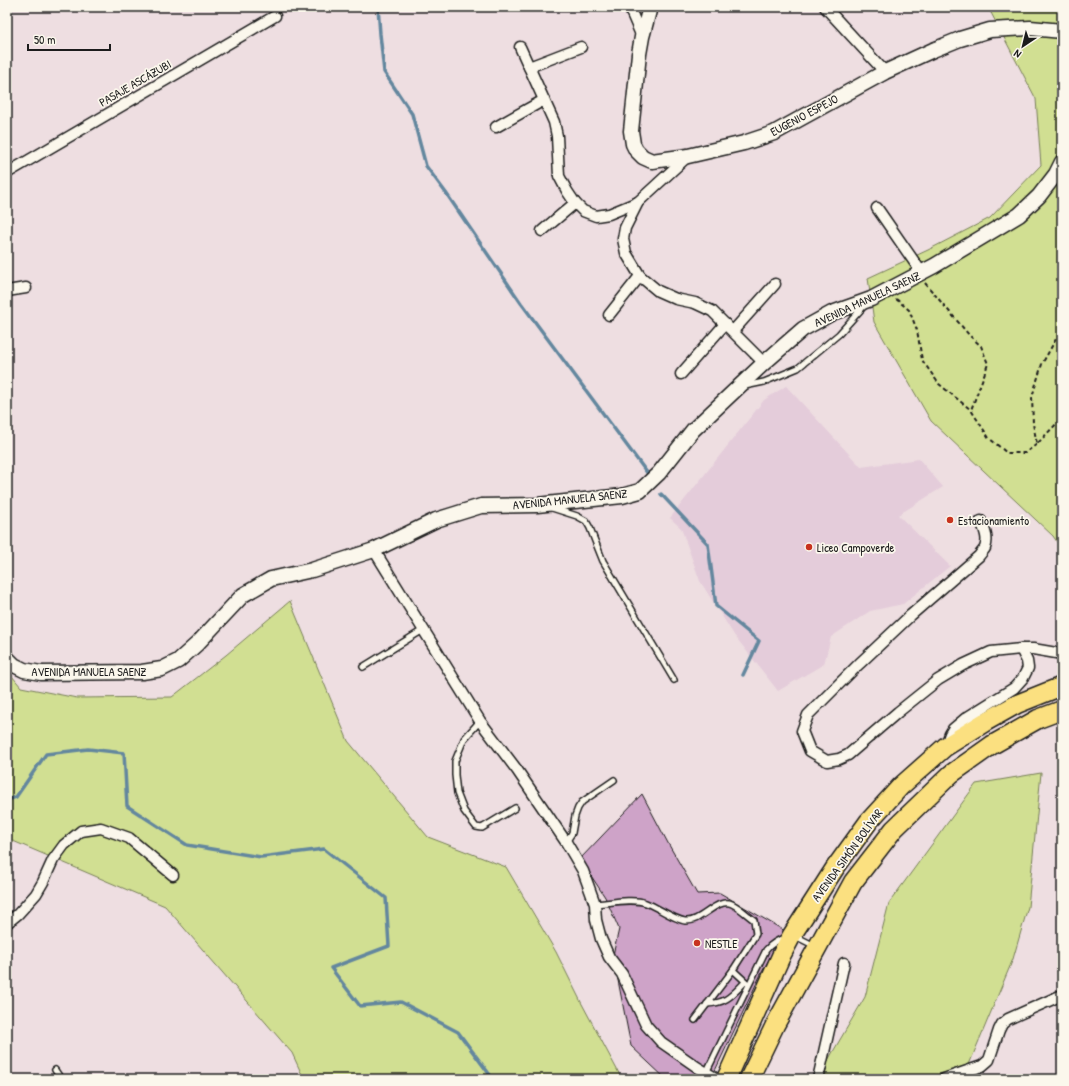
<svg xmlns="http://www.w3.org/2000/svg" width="1069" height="1086" viewBox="0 0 1069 1086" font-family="'Patrick Hand',sans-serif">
<rect width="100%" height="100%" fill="#eedee1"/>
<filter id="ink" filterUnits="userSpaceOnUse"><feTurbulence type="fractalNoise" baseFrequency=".025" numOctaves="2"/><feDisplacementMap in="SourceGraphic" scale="8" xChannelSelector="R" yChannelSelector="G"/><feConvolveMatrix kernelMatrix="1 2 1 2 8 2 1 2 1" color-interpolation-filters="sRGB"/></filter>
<g filter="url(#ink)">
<!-- built -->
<path fill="#e4ccda" d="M 786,386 L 861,467 L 919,459 L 943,487 L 898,515 L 950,566 L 903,604 L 870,611 L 831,637 L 824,664 L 778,691 L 734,635 L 700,581 L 681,528 L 670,518 L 764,400 Z"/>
<!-- green -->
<g fill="#d1df92" stroke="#767e57">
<path d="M 988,7 L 1062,7 L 1062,549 L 1053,536 L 931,421 L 874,322 L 868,278 L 928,250 L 990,218 L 1041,165 L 1036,99 Z"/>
<path d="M 290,601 L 348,741 L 428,837 L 506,867 L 556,952 L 582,1004 L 622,1079 L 304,1079 L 292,1053 L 165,906 L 13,841 L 7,845 L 7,670 L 21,687 L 77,698 L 172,697 L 226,655 Z"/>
<path d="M 1041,773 L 1028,907 L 1013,959 L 963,1079 L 817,1079 L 865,997 L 889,903 L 976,784 Z"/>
</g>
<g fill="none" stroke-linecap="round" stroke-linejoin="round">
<!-- stream -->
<g stroke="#64879e" stroke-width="3.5">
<path d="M 378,7 L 380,34 L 384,72 L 412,114 L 426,166 L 446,193 L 521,303 L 648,474"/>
<path d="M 661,494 L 708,544 L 716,606 L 759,641 L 743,675"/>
<path d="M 7,800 L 16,797 L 46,754 L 88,749 L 124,753 L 127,806 L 187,845 L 261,857 L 324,849 L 386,898 L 389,946 L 331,968 L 360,1006 L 401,1002 L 458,1032 L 493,1079"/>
</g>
</g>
<!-- building -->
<path fill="#cea3c8" stroke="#1c1c1c" d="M 642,794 L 669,845 L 697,894 L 720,893 L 785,931 L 762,972 L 711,1079 L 666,1079 L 631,1046 L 613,955 L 619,929 L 605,897 L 580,859 Z"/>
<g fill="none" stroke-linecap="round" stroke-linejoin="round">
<defs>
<g id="lane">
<path d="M 745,386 L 764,382 L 798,368 L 839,334 L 865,305"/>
<path d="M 552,508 L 577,516 L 586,521 L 590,528 L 595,541 L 603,561 L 674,680"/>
<path d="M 363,667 L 423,630"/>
<path d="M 480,721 L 464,739 L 455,761 L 455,775 L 457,793 L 464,811 L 476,827 L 482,828 L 515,808"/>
<path d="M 566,842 L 572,833 L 575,816 L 578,808 L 582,802 L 614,780"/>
<path d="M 595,904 C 609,903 633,898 646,903 C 657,907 675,920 685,921 C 701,923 717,897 732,904 C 740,908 747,915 754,920 L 756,934 L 733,970 L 695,1020"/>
<path d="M 795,936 L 815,946"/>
<path d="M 733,970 L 747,983"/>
<path d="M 707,1004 C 727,1003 732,995 745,982"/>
<path d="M 55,1070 L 61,1079"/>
<path d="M 706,1073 L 766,950 C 772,943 777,940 786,937"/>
</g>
<g id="street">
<path d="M 629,7 L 642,37"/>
<path d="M 825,7 L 885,72"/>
<path d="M 520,47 L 554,122 L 557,136 L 559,176 L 567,191 L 575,203 L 583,211 L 596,216 L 609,214 L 638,202"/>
<path d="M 529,67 L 581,47"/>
<path d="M 496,127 L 544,100"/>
<path d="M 688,156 L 638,202 L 625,228 L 623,239 L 626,253 L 640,276 L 658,291 L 676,299 L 695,303 L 712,311 L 764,363"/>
<path d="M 7,173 L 275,16"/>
<path d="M 877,208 L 922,273"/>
<path d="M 542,231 L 575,203"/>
<path d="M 7,291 L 26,288"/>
<path d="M 609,315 L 640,276"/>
<path d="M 733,331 L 775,284"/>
<path d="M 681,374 L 725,324"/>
<path d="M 981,521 C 984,529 989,538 985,548 C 984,550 981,553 979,556 L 911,615 L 859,664 L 808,715 L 802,731 L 810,751 L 827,761 L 839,759 L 848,755 L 898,712 L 938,680 L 963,665 L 991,652 L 1021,649 L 1033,649 L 1062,654"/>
<path d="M 374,550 L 480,721 L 517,770 L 566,842 L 583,871 L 595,904 L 596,920 L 601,939 L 609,957 L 622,974 L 646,1025 L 661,1042 L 697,1067 L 717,1079"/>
<path d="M 946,745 L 950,734 L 953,729 L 966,718 L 1014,688 L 1023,678 L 1028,668 L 1027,661 L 1021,649"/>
<path d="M 7,923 L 18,914 L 36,894 L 43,882 L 53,860 L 64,845 L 81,831 L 101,828 L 129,838 L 173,875"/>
<path d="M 818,1079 L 844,963"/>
<path d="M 944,1079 L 982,1066 L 989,1060 L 999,1030 L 1002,1024 L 1008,1019 L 1062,995"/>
</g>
<g id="secondary">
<path d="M 650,7 L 642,37 L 639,54 L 631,131 L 633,144 L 636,150 L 643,157 L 652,161 L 688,156 L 744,143 L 774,133 L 885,72 L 933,50 L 960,39 L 990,30 L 1030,28 L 1062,31"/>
<path d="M 7,658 L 14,665 L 24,670 L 41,673 L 142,672 L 162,669 L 178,661 L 197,644 L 243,595 L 271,579 L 312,570 L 374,550 L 436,520 L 481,506 L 537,505 L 622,496 L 640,491 L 659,473 L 693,430 L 764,363 L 803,329 L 832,313 L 871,299 L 934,266 L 1019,215 L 1039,196 L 1056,174 L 1062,162"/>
</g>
<g id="highway">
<path d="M 726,1079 L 782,954 L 792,935 L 835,868 L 869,821 L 901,786 L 945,747 L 985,722 L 1017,704 L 1062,686"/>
<path d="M 749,1079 L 775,1025 L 853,882 L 894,829 L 951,774 L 992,745 L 1038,719 L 1062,710"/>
</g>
</defs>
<!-- lane casing -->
<use href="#lane" stroke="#1c1c1c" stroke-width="8"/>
<!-- street casing -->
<use href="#street" stroke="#1c1c1c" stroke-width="13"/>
<!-- secondary casing -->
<use href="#secondary" stroke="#1c1c1c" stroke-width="17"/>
<!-- highway casing -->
<use href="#highway" stroke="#1c1c1c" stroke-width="21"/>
<!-- path -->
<g stroke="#1c1c1c" stroke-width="2" stroke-dasharray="4 3" stroke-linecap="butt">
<path d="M 925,283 L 970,336 L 981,346 L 988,364 L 971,410 L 989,438 L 1007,453 L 1025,453 L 1037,444"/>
<path d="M 896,299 L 909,310 L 917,330 L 922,360 L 939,384 L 971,410"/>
<path d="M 1062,336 L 1056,339 L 1042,364 L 1032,397 L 1033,424 L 1037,444 L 1062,418"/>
</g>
<!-- lane -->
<use href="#lane" stroke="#fbf7ec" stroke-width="5"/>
<!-- street -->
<use href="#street" stroke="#fbf7ec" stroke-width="10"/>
<!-- secondary -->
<use href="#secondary" stroke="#fbf7ec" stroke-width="14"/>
<!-- highway -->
<use href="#highway" stroke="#fbe080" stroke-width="18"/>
</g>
</g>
<!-- markers -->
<g fill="#c8321e" stroke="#fbf7ec" stroke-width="1.5">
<circle cx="950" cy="520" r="4"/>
<circle cx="809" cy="547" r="4"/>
<circle cx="697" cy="943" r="4"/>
</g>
<g text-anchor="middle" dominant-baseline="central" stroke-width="3.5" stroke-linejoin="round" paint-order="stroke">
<!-- street labels -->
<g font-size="12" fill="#1c1c1c" stroke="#fbf7ec">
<text transform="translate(135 83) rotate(-30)">PASAJE ASCÁZUBI</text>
<text transform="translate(804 115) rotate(-28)">EUGENIO ESPEJO</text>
<text transform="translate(867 299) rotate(-25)">AVENIDA MANUELA SAENZ</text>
<text transform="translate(570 499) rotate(-6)">AVENIDA MANUELA SAENZ</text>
<text x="89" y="671">AVENIDA MANUELA SAENZ</text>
<text transform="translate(847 855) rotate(-54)">AVENIDA SIMÓN BOLÍVAR</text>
</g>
<!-- poi labels -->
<g font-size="12" fill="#1c1c1c" stroke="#fbf7ec" text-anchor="start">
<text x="958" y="520">Estacionamiento</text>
<text x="817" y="547">Liceo Campoverde</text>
<text x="705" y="943">NESTLE</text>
</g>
</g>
<!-- margin -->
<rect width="1069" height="1086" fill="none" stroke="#fbf7ec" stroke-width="24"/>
<rect x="12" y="12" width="1045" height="1062" fill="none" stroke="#1c1c1c" stroke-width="1.5" filter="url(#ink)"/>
<!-- north arrow -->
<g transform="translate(1023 46) rotate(215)" stroke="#fbf7ec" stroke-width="3" paint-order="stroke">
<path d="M0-3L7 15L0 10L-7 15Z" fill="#1c1c1c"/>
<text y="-6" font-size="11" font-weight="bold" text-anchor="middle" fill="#1c1c1c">N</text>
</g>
<!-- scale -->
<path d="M28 44v6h82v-6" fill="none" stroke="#1c1c1c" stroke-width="2"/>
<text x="34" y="44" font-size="12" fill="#1c1c1c" stroke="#fbf7ec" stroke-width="3" paint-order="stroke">50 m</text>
</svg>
